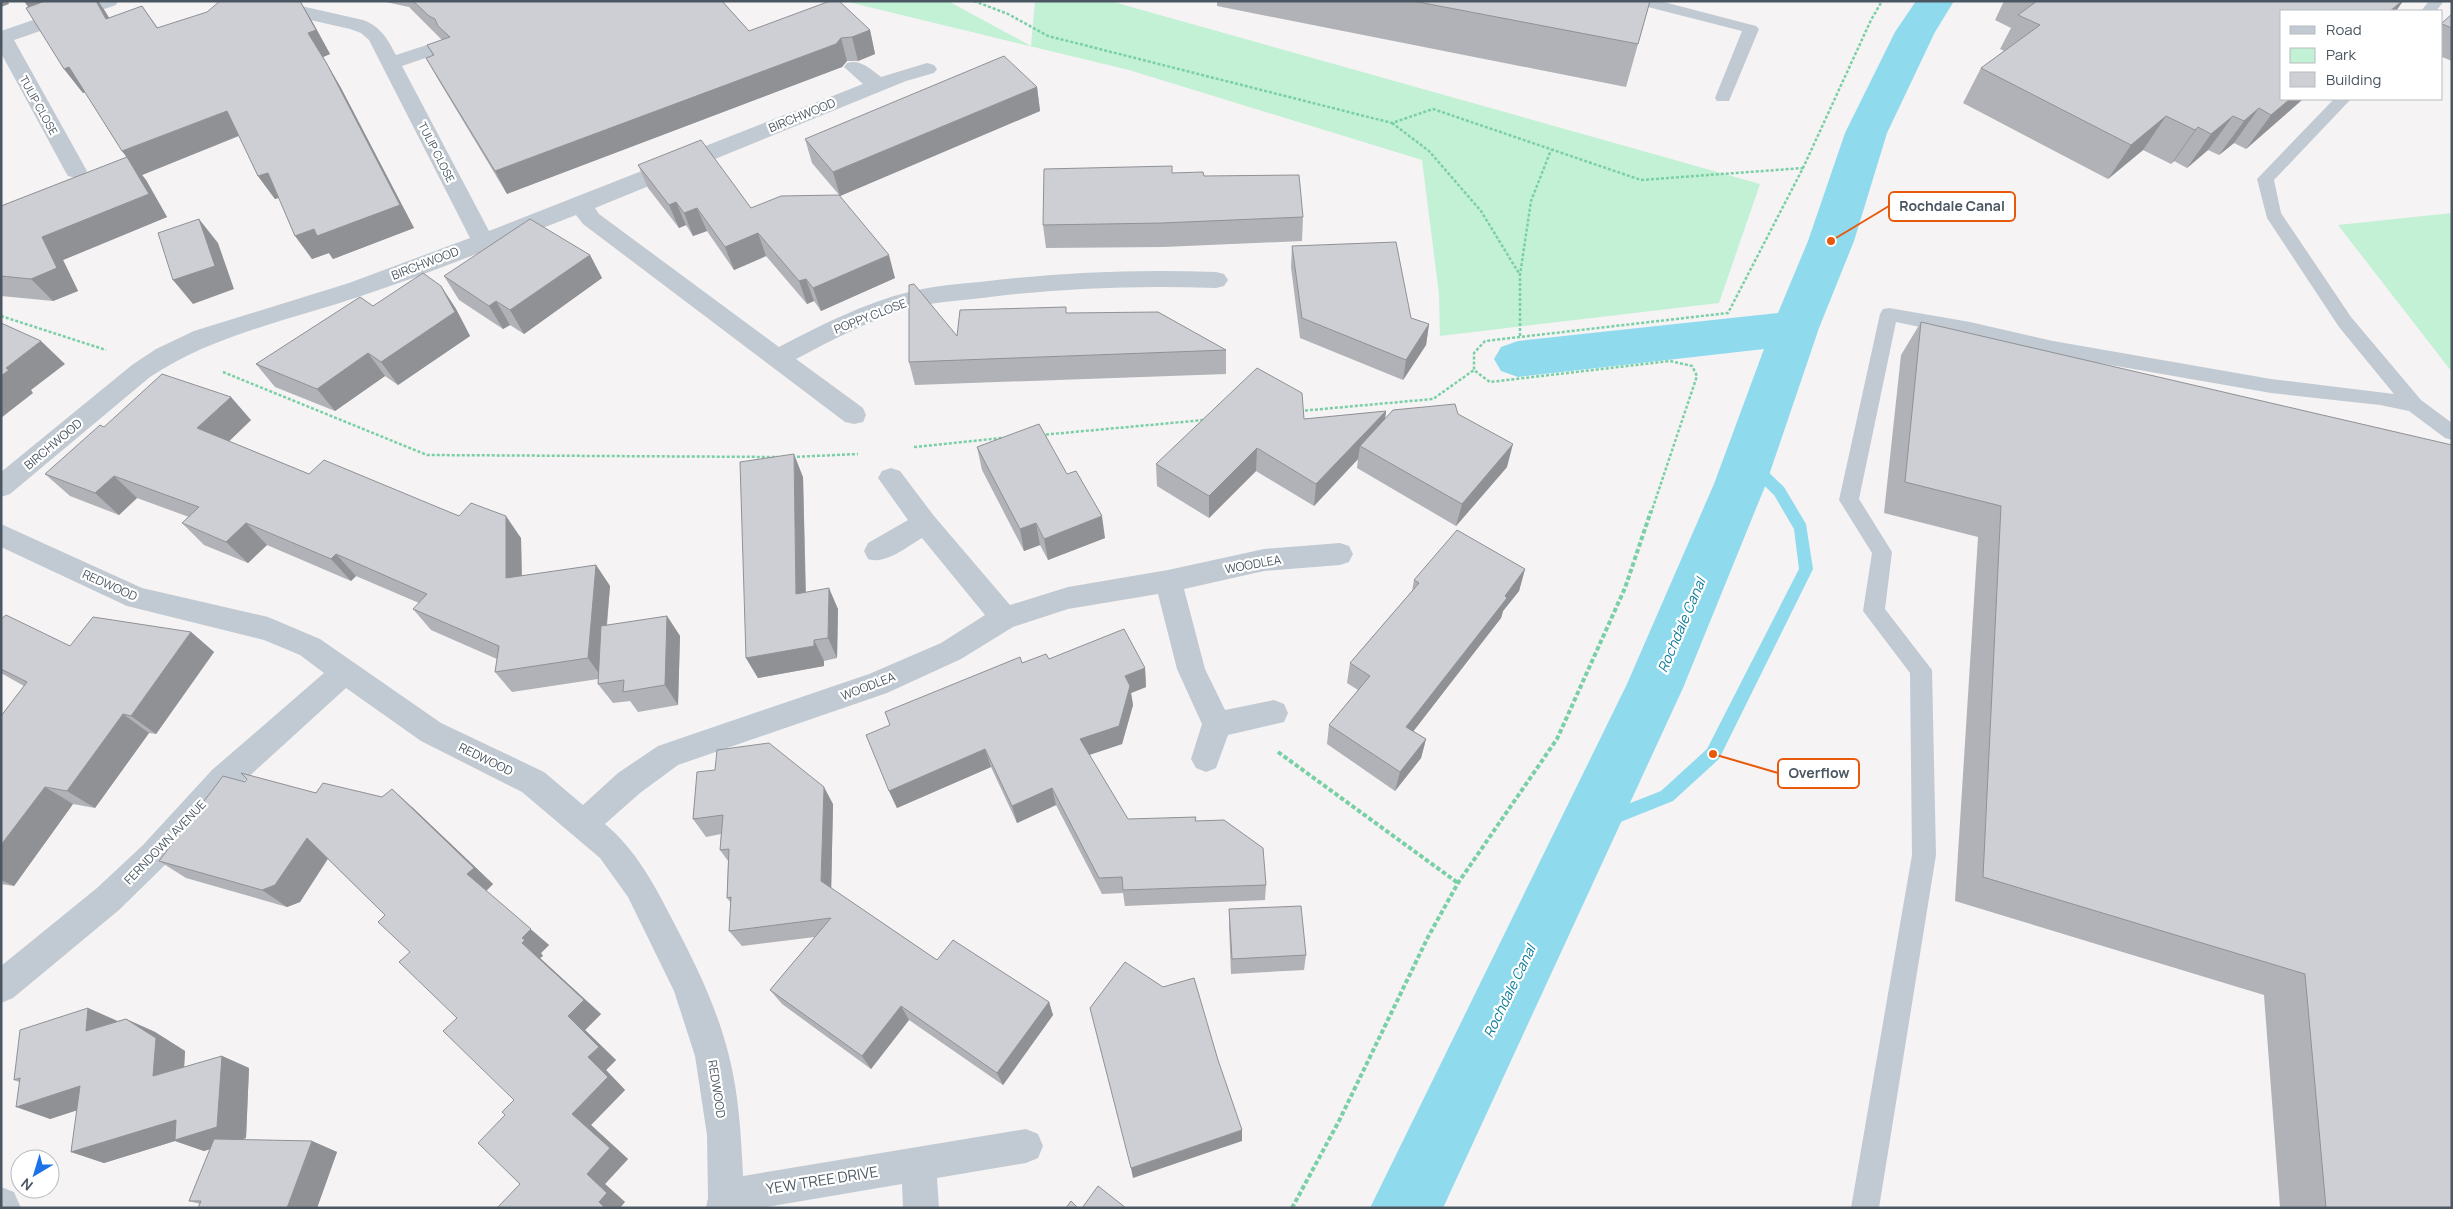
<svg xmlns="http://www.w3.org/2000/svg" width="2453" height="1209" viewBox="0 0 2453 1209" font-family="Manrope,sans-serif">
<rect width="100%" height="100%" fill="#f5f3f3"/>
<!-- green -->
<g fill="#c3f1d5">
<path d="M 844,1 L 948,1 L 1031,46 L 1035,1 L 1110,1 L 1760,184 L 1719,303 L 1440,336 L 1439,294 L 1422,160 L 1129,70 Z"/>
<path d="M 2452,213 L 2452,372 L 2338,225 Z"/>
</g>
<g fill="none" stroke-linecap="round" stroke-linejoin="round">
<!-- stream -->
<path fill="#90daee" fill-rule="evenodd" d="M 1748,456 L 1753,457 L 1784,487 L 1806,524 L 1813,569 L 1719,759 L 1673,801 L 1588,835 L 1582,832 L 1580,827 L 1582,822 L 1661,791 L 1707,749 L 1799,569 L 1794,529 L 1774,495 L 1743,465 L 1741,461 L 1743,457 Z"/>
<!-- canal -->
<path fill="#90daee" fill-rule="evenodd" d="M 1916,1 L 1954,1 L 1935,32 L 1887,133 L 1854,241 L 1819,328 L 1766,484 L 1683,688 L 1443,1208 L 1370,1208 L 1627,684 L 1714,484 L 1764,349 L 1518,377 L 1501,371 L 1494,359 L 1501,347 L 1518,341 L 1778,313 L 1808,241 L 1845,133 L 1895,32 Z"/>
<!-- path-far1 -->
<g stroke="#7ad0a6" stroke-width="2.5" stroke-dasharray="3 2" stroke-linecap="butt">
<path d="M 974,1 L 1008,14 L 1048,36 L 1392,123 L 1433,109 L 1641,180 L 1803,168"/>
<path d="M 1392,123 L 1429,151 L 1481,211 L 1520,275"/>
<path d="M 1,316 L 106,350"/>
<path d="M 1520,336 L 1520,275 L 1531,201 L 1551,150"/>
<path d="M 223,372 L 427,455 L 778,457"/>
<path d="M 1300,411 L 1433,399 L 1474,370"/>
<path d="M 1041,435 L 1204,420"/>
<path d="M 914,447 L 1002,438"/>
<path d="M 792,457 L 858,454"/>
<path d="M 1651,513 L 1697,376 L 1692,366 L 1670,361 L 1490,382 L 1474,370 L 1474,353 L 1485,341 L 1728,313 L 1803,168 L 1871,20 L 1882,1"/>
</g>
<!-- path -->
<g stroke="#7ad0a6" stroke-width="4" stroke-dasharray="4.5 2.5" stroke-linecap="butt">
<path d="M 1278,752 L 1458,883"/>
<path d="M 1292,1208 L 1339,1121 L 1428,937 L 1458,883 L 1557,739 L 1625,588 L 1651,511"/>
</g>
<!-- service -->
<g fill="#c1cad2" fill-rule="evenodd">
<path d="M 1634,1 L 1660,1 L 1756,26 L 1759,29 L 1729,101 L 1717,101 L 1715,98 L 1742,31 L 1636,4 Z"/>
<path d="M 2429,1 L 2444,1 L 2436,11 L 2421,11 Z"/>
<path d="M 2334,99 L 2351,99 L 2274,180 L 2281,213 L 2351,317 L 2421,400 L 2452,423 L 2452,440 L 2445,438 L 2409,411 L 2380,405 L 2271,393 L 2053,355 L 1896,322 L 1859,499 L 1892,552 L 1885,609 L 1932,670 L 1936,855 L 1879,1208 L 1851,1208 L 1912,855 L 1910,673 L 1863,611 L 1872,553 L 1839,500 L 1880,314 L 1883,309 L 1889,308 L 1970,322 L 2053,341 L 2271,379 L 2394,394 L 2339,327 L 2267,218 L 2257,179 Z"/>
</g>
<!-- minor -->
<g fill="#c1cad2" fill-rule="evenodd">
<path d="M 89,1 L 118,1 L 116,5 L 14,40 L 87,171 L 84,176 L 76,178 L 68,176 L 65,171 L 1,53 L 1,31 Z"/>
<path d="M 242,1 L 279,1 L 363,20 C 381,27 387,38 396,55 L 439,41 L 446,43 L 449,47 L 446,51 L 402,66 L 489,231 L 863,84 L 844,67 L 847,63 C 861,59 870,69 881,77 L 927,63 L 934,65 L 937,69 L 934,73 L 906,81 L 595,208 L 599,214 L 779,347 C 821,325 864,303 909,292 C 932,286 957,284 980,282 C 1059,272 1137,269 1216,272 L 1224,274 L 1228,280 L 1224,286 L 1216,288 C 1137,285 1060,288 982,298 C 957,301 931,302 907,309 C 868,321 832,340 796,359 L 863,408 L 866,415 L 863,422 L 854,424 L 845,422 L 583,224 L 576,215 C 506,242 436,271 364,295 C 291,320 214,334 150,377 L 10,494 L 1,497 L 1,472 L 132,365 L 156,349 L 194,331 L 349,283 L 470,238 L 369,40 L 361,33 L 350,29 L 244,5 Z"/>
<path d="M 891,468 L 900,471 L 934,516 L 1010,605 L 1068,587 L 1168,570 L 1264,549 L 1340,543 L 1349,546 L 1353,554 L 1349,562 L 1340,565 L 1264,571 L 1184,589 L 1205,669 L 1225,710 L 1274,700 L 1284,704 L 1288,713 L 1284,722 L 1228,735 L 1216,768 L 1206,772 L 1196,768 L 1191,759 L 1202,724 L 1177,669 L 1158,594 L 1068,609 L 1013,627 L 961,659 L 887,693 L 678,765 L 640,793 L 605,824 C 636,850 654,884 672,919 C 695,963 717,1007 729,1056 C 739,1095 741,1136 743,1176 L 1026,1129 L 1038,1134 L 1043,1146 L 1038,1158 L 1026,1163 L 937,1178 L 939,1208 L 903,1208 L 902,1184 L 760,1208 L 706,1208 L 708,1198 L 707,1135 L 695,1056 L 674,991 L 628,897 L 600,858 L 522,792 L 421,741 L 346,688 L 234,790 L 165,865 L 119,910 L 13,998 L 1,1003 L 1,966 L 97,888 L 143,845 L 212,770 L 324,673 L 300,655 L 264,640 L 127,606 L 1,547 L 1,524 L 142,588 L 268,617 L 320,639 L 441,723 L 544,772 L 583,805 L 618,773 L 658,746 L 869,674 L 941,643 L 985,615 L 922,538 C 906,547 886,565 868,559 L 864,551 L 868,543 L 908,520 L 878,478 L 882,471 Z"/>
<path d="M 1,1187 L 14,1192 L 21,1208 L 1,1208 Z"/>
</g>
</g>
<!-- wall -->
<g fill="#b0b2b7">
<path d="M 24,1 L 98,1 L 109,18 L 142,6 L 158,28 L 300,1 L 313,23 L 330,54 L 323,57 L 341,88 L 414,228 L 333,259 L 329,253 L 312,259 L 279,198 L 275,199 L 258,176 L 239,136 L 142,175 L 146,180 L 167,217 L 63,260 L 78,291 L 53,301 L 1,296 L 1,206 L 127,157 L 122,151 L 85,92 L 83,93 L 64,69 L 28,7 Z"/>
<path d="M 381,1 L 722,1 L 749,31 L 870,30 L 875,54 L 858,61 L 847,61 L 842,67 L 507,194 L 439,81 L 426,58 L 433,56 L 427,45 L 442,40 L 409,7 Z"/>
<path d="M 1217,1 L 1650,1 L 1626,87 L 1217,6 Z"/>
<path d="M 2004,1 L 2403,1 L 2396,11 L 2282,11 L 2282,99 L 2303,99 L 2246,149 L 2234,143 L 2219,155 L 2208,150 L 2187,168 L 2174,161 L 2171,164 L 2143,150 L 2108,179 L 1963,103 L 1981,68 L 2004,51 L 2000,49 L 2011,28 L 1995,20 Z"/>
<path d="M 2452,14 L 2452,61 L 2442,57 L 2442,24 Z"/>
<path d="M 1037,87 L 1040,111 L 840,196 L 812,163 L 805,139 Z"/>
<path d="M 638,165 L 751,208 L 895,278 L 821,311 L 814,301 L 807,304 L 766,256 L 734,270 L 707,231 L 693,236 L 686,225 L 679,228 L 648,188 Z"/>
<path d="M 1204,176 L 1303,217 L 1302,241 L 1163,247 L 1046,248 L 1043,225 Z"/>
<path d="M 1292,246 L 1411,318 L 1429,324 L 1426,345 L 1403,380 L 1300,338 L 1291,267 Z"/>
<path d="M 590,255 L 602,278 L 524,334 L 510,325 L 503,329 L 459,300 L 444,276 Z"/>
<path d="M 441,286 L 456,309 L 470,336 L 398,385 L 385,376 L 335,411 L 275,387 L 256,364 L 373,306 Z"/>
<path d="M 1067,313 L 1226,350 L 1226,374 L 915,385 L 909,362 L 957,336 Z"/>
<path d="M 1921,322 L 2452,1208 L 2280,1208 L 2264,995 L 1955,901 L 1978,537 L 1884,513 L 1901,355 Z"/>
<path d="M 1386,411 L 1385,420 L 1458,414 L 1507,467 L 1456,526 L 1357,468 L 1358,459 L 1314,506 L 1256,471 L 1209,518 L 1157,486 L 1156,464 L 1304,419 Z"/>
<path d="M 251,420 L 229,441 L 309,474 L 459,516 L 521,538 L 522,576 L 596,565 L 610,586 L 607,626 L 667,616 L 680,636 L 678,705 L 638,712 L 630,701 L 613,703 L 598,684 L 598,679 L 512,692 L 495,672 L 497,659 L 431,630 L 413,609 L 419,603 L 356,576 L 351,581 L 267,545 L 248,563 L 204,545 L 182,523 L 189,517 L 137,498 L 119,515 L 70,496 L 45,474 L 104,427 Z"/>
<path d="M 977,447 L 1067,474 L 1105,538 L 1048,560 L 1040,545 L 1024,551 L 982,470 Z"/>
<path d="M 803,477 L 806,592 L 838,609 L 837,658 L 824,661 L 824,666 L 758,678 L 746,658 Z"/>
<path d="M 1525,569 L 1519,591 L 1503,611 L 1501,618 L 1413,731 L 1426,739 L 1421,758 L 1395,791 L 1327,744 L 1329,725 L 1358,690 L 1347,683 L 1350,663 L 1412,591 L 1414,580 Z"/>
<path d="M 1,619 L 70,646 L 191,632 L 214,652 L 156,734 L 149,733 L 95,808 L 73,804 L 14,886 L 1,884 L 1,716 L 24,686 L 1,673 Z"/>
<path d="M 1049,659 L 1145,668 L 1146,687 L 1131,693 L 1133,705 L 1122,744 L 1089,755 L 1128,819 L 1196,821 L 1266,885 L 1265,900 L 1125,906 L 1123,893 L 1102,894 L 1056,805 L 1017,823 L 991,767 L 897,808 L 889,791 L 890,725 L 1022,663 Z"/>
<path d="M 697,772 L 833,804 L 831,889 L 937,960 L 1049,1002 L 1053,1015 L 1003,1085 L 909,1020 L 871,1069 L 782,1004 L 770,990 L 815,937 L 742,946 L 729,931 L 731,903 L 727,898 L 728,861 L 720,850 L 721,834 L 706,837 L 693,819 Z"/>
<path d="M 245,782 L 412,807 L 493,884 L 486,891 L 549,945 L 541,953 L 543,956 L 540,958 L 601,1014 L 585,1030 L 616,1060 L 606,1070 L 625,1090 L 591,1125 L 628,1159 L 605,1184 L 625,1202 L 520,1184 L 505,1115 L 514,1100 L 385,915 L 328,859 L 300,902 L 287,907 L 186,878 L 159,861 Z"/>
<path d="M 1229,909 L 1306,955 L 1304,970 L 1231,974 L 1229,925 Z"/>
<path d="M 88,1008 L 118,1021 L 126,1019 L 155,1032 L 185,1051 L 184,1067 L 222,1056 L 249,1068 L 246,1138 L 241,1140 L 312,1141 L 337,1152 L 317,1208 L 198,1208 L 200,1204 L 189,1201 L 210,1149 L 204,1151 L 175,1141 L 104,1163 L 71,1152 L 77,1110 L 50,1119 L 19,1082 L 14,1080 Z"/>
</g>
<!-- shaded-wall -->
<g fill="#909195">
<path d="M 1,1 L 8,1 L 9,4 L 1,7 Z"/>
<path d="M 24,1 L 82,1 L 36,17 Z"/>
<path d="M 96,1 L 98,1 L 105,11 L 124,43 L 106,19 Z"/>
<path d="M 300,1 L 313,23 L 330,54 L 323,57 L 341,88 L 414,228 L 333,259 L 329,253 L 312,259 L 295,236 Z"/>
<path d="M 2402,1 L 2403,1 L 2396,11 L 2390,11 Z"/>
<path d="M 870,30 L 875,54 L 858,61 L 852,37 Z"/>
<path d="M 841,38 L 847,61 L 842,67 L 507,194 L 495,171 Z"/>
<path d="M 69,67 L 88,91 L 83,93 L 64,69 Z"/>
<path d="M 1037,87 L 1040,111 L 840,196 L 833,172 Z"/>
<path d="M 2290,99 L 2303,99 L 2246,149 L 2271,115 Z"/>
<path d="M 2259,108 L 2234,143 L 2219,155 L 2244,121 Z"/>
<path d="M 227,111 L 243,134 L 142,175 L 146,180 L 167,217 L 63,260 L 78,291 L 53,301 L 31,279 L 42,237 L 128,159 L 122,151 Z"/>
<path d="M 2166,116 L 2143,150 L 2108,179 L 2131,145 Z"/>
<path d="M 2233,116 L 2208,150 L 2187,168 L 2211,134 Z"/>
<path d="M 2198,127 L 2174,161 L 2171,164 L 2195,130 Z"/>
<path d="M 268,173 L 284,196 L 275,199 L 258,176 Z"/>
<path d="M 676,202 L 686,225 L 679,228 L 669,205 Z"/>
<path d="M 697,208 L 707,231 L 693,236 L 684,213 Z"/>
<path d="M 199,219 L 218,243 L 234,289 L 193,304 L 173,280 Z"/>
<path d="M 758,233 L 766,256 L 734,270 L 725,247 Z"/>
<path d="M 590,255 L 602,278 L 524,334 L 510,310 Z"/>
<path d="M 889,255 L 895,278 L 821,311 L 813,288 Z"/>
<path d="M 806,279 L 814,301 L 807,304 L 799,281 Z"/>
<path d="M 441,286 L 456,309 L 470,336 L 398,385 L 381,362 Z"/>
<path d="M 496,301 L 510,325 L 503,329 L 489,306 Z"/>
<path d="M 1429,324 L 1426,345 L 1403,380 L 1406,360 Z"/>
<path d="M 41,341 L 65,364 L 31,390 L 33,393 L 1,418 L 1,376 L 6,368 Z"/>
<path d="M 368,353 L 385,376 L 335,411 L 317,389 Z"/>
<path d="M 231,397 L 251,420 L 219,451 L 197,428 Z"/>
<path d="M 1386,411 L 1383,434 L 1360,446 L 1358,459 L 1314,506 L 1316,484 Z"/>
<path d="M 1513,444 L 1507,467 L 1456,526 L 1462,504 Z"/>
<path d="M 1257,448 L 1256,471 L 1209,518 L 1209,496 Z"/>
<path d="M 794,454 L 803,477 L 806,614 L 796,594 Z"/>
<path d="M 114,476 L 137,498 L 119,515 L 95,493 Z"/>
<path d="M 506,516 L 521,538 L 522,599 L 506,578 Z"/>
<path d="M 1102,516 L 1105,538 L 1048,560 L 1044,539 Z"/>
<path d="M 246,523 L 267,545 L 248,563 L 226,542 Z"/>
<path d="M 1036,523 L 1040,545 L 1024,551 L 1020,529 Z"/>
<path d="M 336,554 L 356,576 L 351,581 L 331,559 Z"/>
<path d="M 596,565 L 610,586 L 602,678 L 588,658 Z"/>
<path d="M 1525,569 L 1519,591 L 1503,611 L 1501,618 L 1402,746 L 1406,727 Z"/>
<path d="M 829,588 L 838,609 L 837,658 L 828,638 Z"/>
<path d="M 667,616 L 680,636 L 678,705 L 665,685 Z"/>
<path d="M 191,632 L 214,652 L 156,734 L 131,716 Z"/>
<path d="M 814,640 L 824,661 L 824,666 L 758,678 L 746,658 Z"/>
<path d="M 1145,668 L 1146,687 L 1131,693 L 1133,705 L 1122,744 L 1083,757 L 1080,739 L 1125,676 Z"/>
<path d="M 123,714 L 149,733 L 95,808 L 67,791 Z"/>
<path d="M 1426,739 L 1421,758 L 1395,791 L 1400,772 Z"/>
<path d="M 985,749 L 991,767 L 897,808 L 889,791 Z"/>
<path d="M 45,787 L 73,804 L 14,886 L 1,880 L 1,845 Z"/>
<path d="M 824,787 L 833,804 L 831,898 L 821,881 Z"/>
<path d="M 1052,788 L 1056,805 L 1017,823 L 1012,806 Z"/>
<path d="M 392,789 L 412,807 L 493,884 L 486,891 L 549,945 L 541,953 L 543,956 L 540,958 L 601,1014 L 585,1030 L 616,1060 L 606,1070 L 625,1090 L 591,1125 L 628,1159 L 605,1184 L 625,1202 L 620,1208 L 605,1208 L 599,1202 L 587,1174 L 572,1114 L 588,1057 L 568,1016 L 522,943 L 522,938 Z"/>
<path d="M 307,838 L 330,855 L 300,902 L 287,907 L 262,890 Z"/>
<path d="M 1049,1002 L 1053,1015 L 1003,1085 L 997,1073 Z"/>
<path d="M 901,1006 L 909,1020 L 871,1069 L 862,1056 Z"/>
<path d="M 88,1008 L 119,1022 L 86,1031 Z"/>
<path d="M 126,1019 L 155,1032 L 185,1051 L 183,1089 L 153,1076 Z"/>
<path d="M 222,1056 L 249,1068 L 246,1138 L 204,1151 L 175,1141 L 104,1163 L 71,1152 Z"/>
<path d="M 80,1086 L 112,1099 L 50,1119 L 16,1107 Z"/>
<path d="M 1242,1130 L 1242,1141 L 1133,1178 L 1131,1168 Z"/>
<path d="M 312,1141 L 337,1152 L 317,1208 L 287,1208 Z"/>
</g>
<!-- building -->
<g fill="#cdcfd5" stroke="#909195">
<path d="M 45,1 L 96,1 L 106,19 L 142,6 L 157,28 L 207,12 L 220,1 L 300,1 L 316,30 L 308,33 L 327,64 L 400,205 L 317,236 L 314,229 L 295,236 L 268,173 L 258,176 L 227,111 L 122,151 L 69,67 L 64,69 L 26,8 Z"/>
<path d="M 413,1 L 722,1 L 749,31 L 830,1 L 839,1 L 870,30 L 852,37 L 841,38 L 836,44 L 495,171 L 426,58 L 434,55 L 427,45 L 450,37 L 438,26 L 435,19 L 429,16 Z"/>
<path d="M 1413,1 L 1650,1 L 1638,44 Z"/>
<path d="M 2037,1 L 2402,1 L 2390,11 L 2282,11 L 2282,99 L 2290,99 L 2271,115 L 2259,108 L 2244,121 L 2233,116 L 2211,134 L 2198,127 L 2195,130 L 2166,116 L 2131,145 L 1981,68 L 2040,25 L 2018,15 Z"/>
<path d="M 2452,14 L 2452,28 L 2442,24 L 2442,23 Z"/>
<path d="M 1004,56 L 1037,87 L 833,172 L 805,139 Z"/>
<path d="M 701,140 L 751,208 L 781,196 L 839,195 L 889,255 L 813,288 L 806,279 L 799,281 L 758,233 L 725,247 L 697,208 L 684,213 L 676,202 L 669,205 L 638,165 Z"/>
<path d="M 127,157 L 149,194 L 42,237 L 57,268 L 31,279 L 1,276 L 1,206 Z"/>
<path d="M 1172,166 L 1172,173 L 1203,172 L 1204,176 L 1299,175 L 1303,217 L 1162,223 L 1043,225 L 1044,169 Z"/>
<path d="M 199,219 L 215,266 L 173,280 L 158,233 Z"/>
<path d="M 530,219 L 590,255 L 510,310 L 496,301 L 489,306 L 444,276 Z"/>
<path d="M 1396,242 L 1411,318 L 1429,324 L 1406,360 L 1302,318 L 1292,246 Z"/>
<path d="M 423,273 L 441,286 L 455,312 L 381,362 L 368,353 L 317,389 L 256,364 L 360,297 L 373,306 Z"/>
<path d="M 914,284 L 957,336 L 960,310 L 1066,307 L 1066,313 L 1158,312 L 1226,350 L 909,362 L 909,285 Z"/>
<path d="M 1921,322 L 2452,445 L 2452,1208 L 2326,1208 L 2305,974 L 1983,877 L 2001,506 L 1905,482 Z"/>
<path d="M 1,323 L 41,341 L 6,368 L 9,370 L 1,376 Z"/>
<path d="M 1257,368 L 1302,393 L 1304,419 L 1386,411 L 1316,484 L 1257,448 L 1209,496 L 1156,464 Z"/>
<path d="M 162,374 L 231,397 L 197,428 L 309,474 L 324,460 L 459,516 L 471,503 L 506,516 L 506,578 L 596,565 L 588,658 L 495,672 L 499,646 L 413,609 L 427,594 L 336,554 L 331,559 L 246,523 L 226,542 L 182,523 L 199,507 L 114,476 L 95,493 L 45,474 L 100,425 L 104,427 Z"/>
<path d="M 1455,404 L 1458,414 L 1513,444 L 1462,504 L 1360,446 L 1393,410 Z"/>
<path d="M 1039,424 L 1067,474 L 1076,471 L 1102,516 L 1044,539 L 1036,523 L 1020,529 L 977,447 Z"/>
<path d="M 794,454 L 796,594 L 829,588 L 828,638 L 814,640 L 814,646 L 746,658 L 740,462 Z"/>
<path d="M 1457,530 L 1525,569 L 1505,596 L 1507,598 L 1406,727 L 1426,739 L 1400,772 L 1329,725 L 1370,676 L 1350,663 L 1419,583 L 1414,580 Z"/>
<path d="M 6,615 L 70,646 L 93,617 L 191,632 L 131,716 L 123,714 L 67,791 L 45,787 L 1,845 L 1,716 L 27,682 L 1,669 L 1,619 Z"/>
<path d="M 667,616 L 665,685 L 623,692 L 624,680 L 598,684 L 601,626 Z"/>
<path d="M 1124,629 L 1145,668 L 1125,676 L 1130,686 L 1119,726 L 1080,739 L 1128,819 L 1196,817 L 1195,821 L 1224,820 L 1263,848 L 1266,885 L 1123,890 L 1122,877 L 1099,878 L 1052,788 L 1012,806 L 985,749 L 889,791 L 866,735 L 890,725 L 885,712 L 1020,657 L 1022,663 L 1046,654 L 1049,659 Z"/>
<path d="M 769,743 L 824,787 L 821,881 L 937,960 L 953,940 L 1049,1002 L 997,1073 L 901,1006 L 862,1056 L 770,990 L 831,918 L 729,931 L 731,897 L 727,898 L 729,849 L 720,850 L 723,815 L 693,819 L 697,772 L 715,770 L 717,750 Z"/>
<path d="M 241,773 L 316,793 L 323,783 L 382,797 L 392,789 L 474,868 L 467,874 L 531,929 L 522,938 L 525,940 L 522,943 L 584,1000 L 568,1016 L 599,1047 L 588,1057 L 608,1077 L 572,1114 L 610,1148 L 587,1174 L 607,1193 L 599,1202 L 605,1208 L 497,1208 L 520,1184 L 478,1143 L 505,1115 L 502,1112 L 514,1100 L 443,1031 L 457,1018 L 399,962 L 410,952 L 378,922 L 385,915 L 307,838 L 275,885 L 262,890 L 159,861 L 223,776 L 245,782 L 247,779 Z"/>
<path d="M 1301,906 L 1306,955 L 1232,959 L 1229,909 Z"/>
<path d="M 1125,962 L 1163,987 L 1194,978 L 1218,1060 L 1242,1130 L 1131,1168 L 1090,1008 Z"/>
<path d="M 88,1008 L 86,1031 L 126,1019 L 156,1038 L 153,1076 L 222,1056 L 217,1127 L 175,1140 L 176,1120 L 71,1152 L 80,1086 L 16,1107 L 20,1078 L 14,1080 L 20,1030 Z"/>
<path d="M 214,1139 L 312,1141 L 287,1208 L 198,1208 L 201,1201 L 189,1201 Z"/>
<path d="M 1098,1186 L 1126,1208 L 1082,1208 Z"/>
<path d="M 1071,1201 L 1078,1208 L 1066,1208 Z"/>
</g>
<g text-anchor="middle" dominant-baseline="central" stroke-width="4.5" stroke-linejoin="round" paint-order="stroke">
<!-- far-street labels -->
<g font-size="11" fill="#4a5661" stroke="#fff">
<text transform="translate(39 105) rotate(61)">TULIP CLOSE</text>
<text transform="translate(437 152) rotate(63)">TULIP CLOSE</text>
</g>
<!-- street labels -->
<g font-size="12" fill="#4a5661" stroke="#fff">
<text transform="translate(802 115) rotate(-22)">BIRCHWOOD</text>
<text transform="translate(425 263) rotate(-21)">BIRCHWOOD</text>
<text transform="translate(870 316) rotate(-21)">POPPY CLOSE</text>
<text transform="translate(53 444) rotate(-40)">BIRCHWOOD</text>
<text transform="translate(1253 564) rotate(-10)">WOODLEA</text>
<text transform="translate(110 585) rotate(24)">REDWOOD</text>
<text transform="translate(868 686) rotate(-21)">WOODLEA</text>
<text transform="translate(486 759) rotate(26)">REDWOOD</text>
<text transform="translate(165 842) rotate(-46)">FERNDOWN AVENUE</text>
<text transform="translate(717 1089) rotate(81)">REDWOOD</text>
</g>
<!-- water labels -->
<g font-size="14" font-style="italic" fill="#0c7c9b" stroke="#fff">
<text transform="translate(1681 625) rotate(-67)">Rochdale Canal</text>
<text transform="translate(1509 991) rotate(-64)">Rochdale Canal</text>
</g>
<!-- near-street labels -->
<g font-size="15" fill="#4a5661" stroke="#fff">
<text transform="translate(822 1180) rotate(-9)">YEW TREE DRIVE</text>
</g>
</g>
<!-- callouts -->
<path fill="none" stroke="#e8590c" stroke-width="2" d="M1831 241L1889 206M1713 754L1778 773"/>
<g fill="#e8590c" stroke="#fff" stroke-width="2">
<circle cx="1831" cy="241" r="5"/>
<circle cx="1713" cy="754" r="5"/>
</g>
<g fill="#fff" stroke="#e8590c" stroke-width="2">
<rect x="1889" y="192" width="126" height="29" rx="5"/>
<rect x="1778" y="759" width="81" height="29" rx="5"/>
</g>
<g font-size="14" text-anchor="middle" font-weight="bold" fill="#4a5661">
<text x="1952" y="211">Rochdale Canal</text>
<text x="1819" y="778">Overflow</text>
</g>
<!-- border -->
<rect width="2453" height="1209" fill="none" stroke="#4a5661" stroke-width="5"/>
<!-- legend -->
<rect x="2280" y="10" width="162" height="90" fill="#ffffff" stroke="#b7bbc0"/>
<rect x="2290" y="26" width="25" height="8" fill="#c1cad2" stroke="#b7bbc0"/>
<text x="2326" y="35" font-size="15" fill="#4a5661">Road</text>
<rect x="2290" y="48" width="25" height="15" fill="#c3f1d5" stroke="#b7bbc0"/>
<text x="2326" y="60" font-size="15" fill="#4a5661">Park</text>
<rect x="2290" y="72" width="25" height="15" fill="#cdcfd5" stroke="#b7bbc0"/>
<text x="2326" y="85" font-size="15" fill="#4a5661">Building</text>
<!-- north arrow -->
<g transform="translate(35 1174) rotate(218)"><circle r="24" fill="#ffffff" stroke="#b7bbc0"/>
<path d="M0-4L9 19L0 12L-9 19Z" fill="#1a73e8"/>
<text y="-8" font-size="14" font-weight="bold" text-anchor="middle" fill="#4a5661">N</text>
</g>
</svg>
